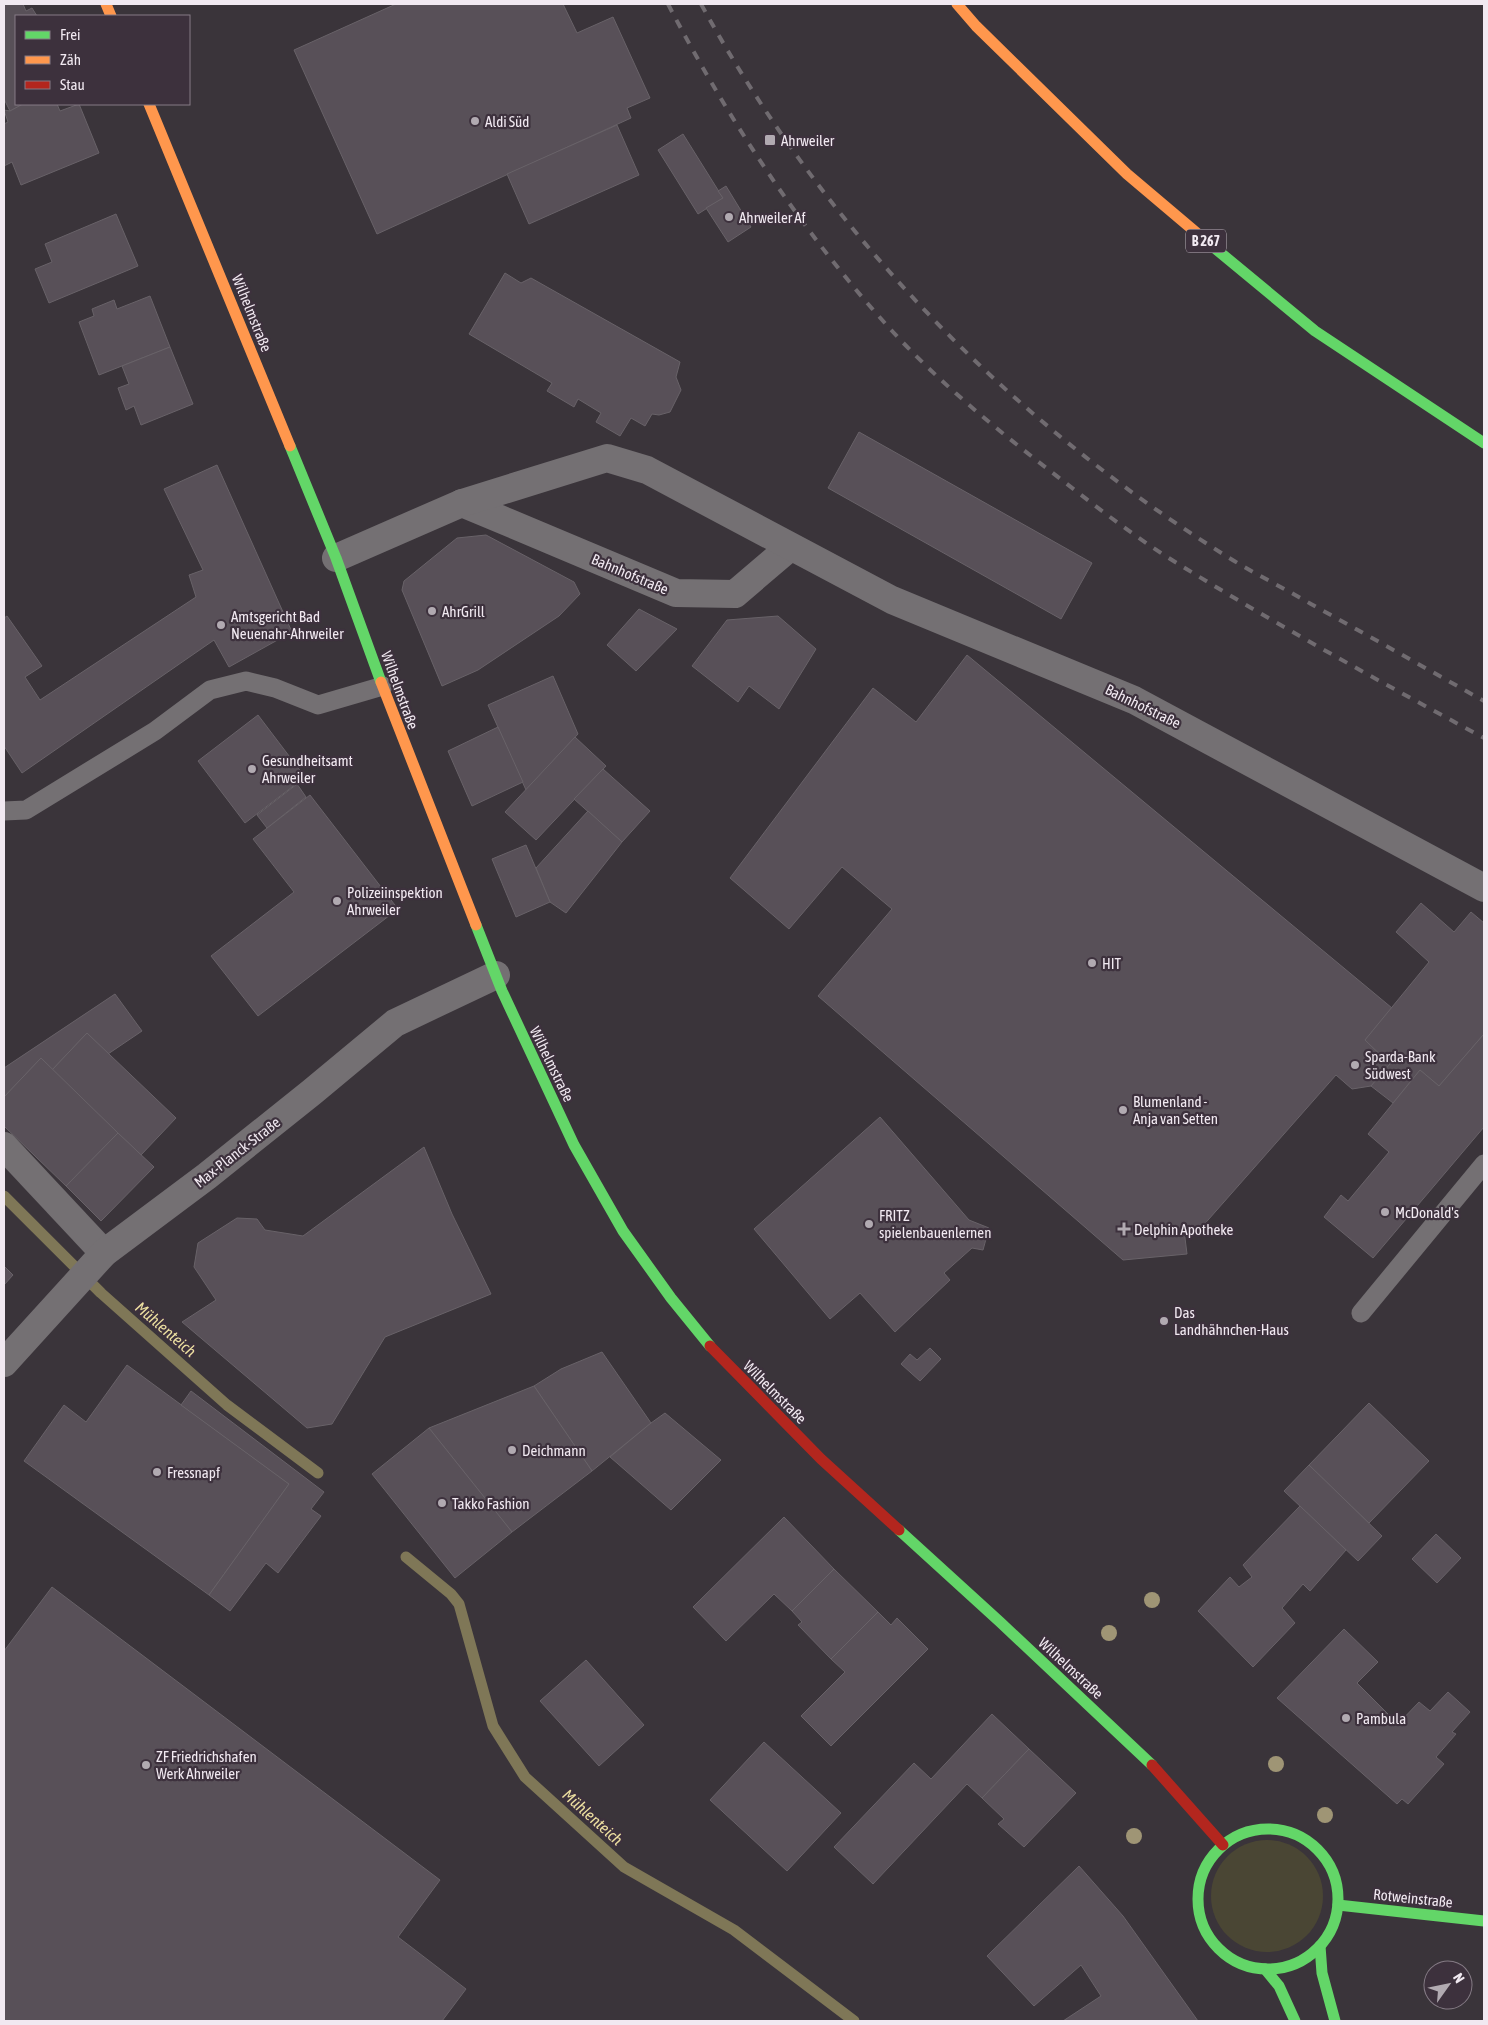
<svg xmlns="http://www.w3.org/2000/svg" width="1488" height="2025" viewBox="0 0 1488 2025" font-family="'Asap Condensed',sans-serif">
<rect width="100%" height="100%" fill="#3a343a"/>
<!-- green -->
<circle fill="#4a4634" cx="1267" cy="1896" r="56"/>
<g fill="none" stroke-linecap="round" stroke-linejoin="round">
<!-- stream -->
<g stroke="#7f7757" stroke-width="11">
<path d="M 4,1196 L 101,1293 L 227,1405 L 318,1473"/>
<path d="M 406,1557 L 451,1594 L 459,1604 L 493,1726 L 525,1777 L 624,1867 L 734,1930 L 854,2021"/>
</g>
</g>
<!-- building -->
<g fill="#585058" stroke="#686268">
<path d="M 4,4 L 23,4 L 26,11 L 32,8 L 37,16 L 16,16 L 16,104 L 23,104 L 10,111 L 4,99 Z"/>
<path d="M 396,4 L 563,4 L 577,33 L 613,17 L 650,98 L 627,108 L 631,118 L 377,234 L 294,50 Z"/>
<path d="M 23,104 L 57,104 L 60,111 L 79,104 L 99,153 L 21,185 L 12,162 L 4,166 L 4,124 L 8,122 L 4,110 L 10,111 Z"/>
<path d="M 617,125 L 639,175 L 529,224 L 507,174 Z"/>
<path d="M 683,134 L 723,198 L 698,214 L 658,150 Z"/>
<path d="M 726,186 L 751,227 L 728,242 L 706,208 L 723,198 L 718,191 Z"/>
<path d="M 116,214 L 138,266 L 49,303 L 35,269 L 52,262 L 45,244 Z"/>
<path d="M 505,273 L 521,283 L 531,278 L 680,362 L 676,377 L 681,390 L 670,412 L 659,415 L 652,414 L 645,426 L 631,418 L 620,436 L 596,422 L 601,413 L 578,399 L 574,407 L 547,391 L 552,383 L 469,334 Z"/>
<path d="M 150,296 L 170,347 L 99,375 L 79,322 L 94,316 L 92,309 L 114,300 L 117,309 Z"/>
<path d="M 170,347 L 193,404 L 141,425 L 134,406 L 126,410 L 118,388 L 129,384 L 122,366 Z"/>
<path d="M 859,432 L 1092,563 L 1061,619 L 828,488 Z"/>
<path d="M 217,465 L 292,632 L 229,667 L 214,640 L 22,773 L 4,746 L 4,618 L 7,616 L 42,666 L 25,677 L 40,700 L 196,597 L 189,575 L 203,570 L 164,489 Z"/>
<path d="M 486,535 L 574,582 L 580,594 L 559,616 L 478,670 L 442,686 L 402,590 L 404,581 L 457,538 Z"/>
<path d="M 639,609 L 677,629 L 636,671 L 607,645 Z"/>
<path d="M 778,616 L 816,649 L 779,709 L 749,686 L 738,702 L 692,666 L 727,620 Z"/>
<path d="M 967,655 L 1392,1008 L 1365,1040 L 1390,1064 L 1371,1086 L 1352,1089 L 1336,1075 L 1201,1228 L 1184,1230 L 1187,1254 L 1123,1260 L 818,996 L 892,909 L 842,867 L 789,929 L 730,878 L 873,688 L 916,722 Z"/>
<path d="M 553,676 L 578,734 L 526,790 L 488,705 Z"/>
<path d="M 258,715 L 305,777 L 245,823 L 198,761 Z"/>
<path d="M 498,727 L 523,782 L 472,806 L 448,751 Z"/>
<path d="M 575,737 L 606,766 L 536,840 L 505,812 Z"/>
<path d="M 603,769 L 650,811 L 622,842 L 574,799 Z"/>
<path d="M 297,784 L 306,797 L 267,828 L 257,815 Z"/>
<path d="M 310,795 L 398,909 L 258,1016 L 211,956 L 294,892 L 253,839 Z"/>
<path d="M 588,811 L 622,842 L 566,913 L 550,902 L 536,868 Z"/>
<path d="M 526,845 L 550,902 L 516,917 L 492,859 Z"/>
<path d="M 1421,903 L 1454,932 L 1471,912 L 1484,923 L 1484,1034 L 1439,1086 L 1420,1070 L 1393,1103 L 1371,1086 L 1390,1064 L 1365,1040 L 1429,962 L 1396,932 Z"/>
<path d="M 115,994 L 142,1031 L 108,1054 L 87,1033 L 52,1070 L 41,1058 L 4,1097 L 4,1068 Z"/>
<path d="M 87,1033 L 176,1118 L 141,1155 L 52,1070 Z"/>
<path d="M 1484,1034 L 1484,1127 L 1373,1258 L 1324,1217 L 1341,1195 L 1348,1201 L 1389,1152 L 1368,1134 L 1420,1070 L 1439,1086 Z"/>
<path d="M 41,1058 L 118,1133 L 66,1186 L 4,1126 L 4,1097 Z"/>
<path d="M 880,1117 L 969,1220 L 989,1228 L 983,1250 L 972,1248 L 944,1273 L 950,1280 L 895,1332 L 860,1293 L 830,1319 L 754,1229 Z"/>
<path d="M 118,1133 L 154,1167 L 101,1221 L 66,1186 Z"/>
<path d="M 424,1147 L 452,1214 L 491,1294 L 385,1337 L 332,1424 L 307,1428 L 182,1322 L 216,1300 L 194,1267 L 198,1243 L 237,1218 L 257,1219 L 265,1230 L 303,1236 Z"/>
<path d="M 4,1266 L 13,1275 L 4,1285 Z"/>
<path d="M 930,1348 L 941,1359 L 920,1381 L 901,1364 L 910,1354 L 917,1360 Z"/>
<path d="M 602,1352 L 651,1423 L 592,1471 L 534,1386 L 561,1369 Z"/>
<path d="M 127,1365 L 289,1484 L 209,1595 L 24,1461 L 64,1405 L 86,1422 Z"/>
<path d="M 534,1386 L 592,1471 L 512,1532 L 429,1428 Z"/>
<path d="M 191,1391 L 324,1492 L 311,1509 L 321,1516 L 278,1573 L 266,1563 L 230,1611 L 209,1595 L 289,1484 L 181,1405 Z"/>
<path d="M 1369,1403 L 1429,1461 L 1369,1523 L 1309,1465 Z"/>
<path d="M 665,1413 L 721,1460 L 671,1510 L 610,1457 L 651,1423 Z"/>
<path d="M 429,1428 L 512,1532 L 455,1578 L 372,1474 Z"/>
<path d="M 1309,1465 L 1382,1536 L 1358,1561 L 1284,1491 Z"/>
<path d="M 1300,1506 L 1346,1550 L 1310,1591 L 1303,1584 L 1282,1608 L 1295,1623 L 1253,1667 L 1198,1611 L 1230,1577 L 1239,1587 L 1252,1577 L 1243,1565 Z"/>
<path d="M 784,1517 L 834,1569 L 792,1611 L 774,1594 L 726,1641 L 693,1607 Z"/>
<path d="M 1436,1534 L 1461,1558 L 1437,1583 L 1412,1559 Z"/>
<path d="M 834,1569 L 878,1612 L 831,1659 L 798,1625 L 802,1622 L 792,1611 Z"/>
<path d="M 52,1587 L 440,1880 L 398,1937 L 466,1989 L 442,2021 L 4,2021 L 4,1651 Z"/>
<path d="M 878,1612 L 891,1625 L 897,1618 L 928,1649 L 831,1746 L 801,1716 L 845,1672 L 831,1659 Z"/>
<path d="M 1344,1629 L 1378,1662 L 1357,1683 L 1398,1724 L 1419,1702 L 1430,1711 L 1448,1692 L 1470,1712 L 1452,1732 L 1456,1734 L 1436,1757 L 1444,1764 L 1408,1804 L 1402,1799 L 1397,1804 L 1277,1698 Z"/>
<path d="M 586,1660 L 644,1725 L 599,1766 L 540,1701 Z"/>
<path d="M 992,1714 L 1029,1749 L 982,1798 L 967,1784 L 873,1884 L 834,1847 L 914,1763 L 931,1779 Z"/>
<path d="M 764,1742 L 841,1813 L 787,1871 L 710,1800 Z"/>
<path d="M 1029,1749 L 1076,1793 L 1024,1847 L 998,1824 L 1004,1819 L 982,1798 Z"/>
<path d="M 1079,1866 L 1123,1916 L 1198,2021 L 1063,2021 L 1101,1996 L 1081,1965 L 1034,2006 L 987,1956 Z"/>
</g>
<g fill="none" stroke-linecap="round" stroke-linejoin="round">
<!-- lane -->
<g stroke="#747073" stroke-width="19">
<path d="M 4,811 L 26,810 L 155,731 L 210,690 L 246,681 L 275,688 L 318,705 L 383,686"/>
<path d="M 1361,1313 L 1484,1164"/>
</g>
<!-- street -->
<g stroke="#747073" stroke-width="28">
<path d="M 462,503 L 676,593 L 735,594 L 790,547"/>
<path d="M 336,558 L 462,503 L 607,458 L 647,470 L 892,600 L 1134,700 L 1484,888"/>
<path d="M 4,1146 L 104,1253"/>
<path d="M 4,1363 L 104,1253 L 207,1176 L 312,1092 L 395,1023 L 496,975"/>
</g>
<!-- fast -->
<g stroke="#63d668" stroke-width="11">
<path d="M 1205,240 L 1315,331 L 1484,443"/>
<path d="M 290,446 L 336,558 L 381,682"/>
<path d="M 476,925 L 502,991 L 574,1145 L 623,1231 L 671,1298 L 710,1346"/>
<path d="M 899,1530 L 1000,1622 L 1152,1765"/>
<circle cx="1268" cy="1899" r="70"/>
<path d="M 1338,1905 L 1484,1921"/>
<path d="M 1320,1946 L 1322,1973 L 1335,2021"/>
<path d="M 1265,1969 L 1279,1986 L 1295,2021"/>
</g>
<!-- slow -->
<g stroke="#ff974d" stroke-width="11">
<path d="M 106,4 L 111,16"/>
<path d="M 957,4 L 976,26 L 1127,174 L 1205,240"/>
<path d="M 149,104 L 290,446"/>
<path d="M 381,682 L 476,925"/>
</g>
<!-- jam -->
<g stroke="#b3261e" stroke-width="11">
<path d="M 710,1346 L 821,1459 L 899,1530"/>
<path d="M 1152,1765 L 1223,1845"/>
</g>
<!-- rail -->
<g stroke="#706b70" stroke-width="4" stroke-dasharray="9 9" stroke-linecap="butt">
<path d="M 668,4 C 729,121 804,235 893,332 C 940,383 995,428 1049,470 C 1089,501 1129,533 1172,560 C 1273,623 1379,681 1484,738"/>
<path d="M 701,4 C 825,230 1005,417 1223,554 C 1251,572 1282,587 1311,604 C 1369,636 1427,669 1484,701"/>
</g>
</g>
<!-- trees -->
<g fill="#9f9575">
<circle cx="1152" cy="1600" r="8"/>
<circle cx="1109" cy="1633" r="8"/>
<circle cx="1276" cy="1764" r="8"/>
<circle cx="1325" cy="1815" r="8"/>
<circle cx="1134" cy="1836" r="8"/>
</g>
<!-- markers -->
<g fill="#b1aab1" stroke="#3d313d" stroke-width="2">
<circle cx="475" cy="121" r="5"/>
<rect x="764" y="134" width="12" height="12" rx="2.5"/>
<circle cx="729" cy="217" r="5"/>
<circle cx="432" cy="611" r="5"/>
<circle cx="221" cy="625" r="5"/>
<circle cx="252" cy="769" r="5"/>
<circle cx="337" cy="901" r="5"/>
<circle cx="1092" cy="963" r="5"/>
<circle cx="1355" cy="1065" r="5"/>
<circle cx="1123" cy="1110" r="5"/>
<circle cx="1385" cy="1212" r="5"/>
<circle cx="869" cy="1224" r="5"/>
<path d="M1121.5 1221.5h5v5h5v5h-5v5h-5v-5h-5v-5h5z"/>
<circle cx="1164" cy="1321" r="5"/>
<circle cx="512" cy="1450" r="5"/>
<circle cx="157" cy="1472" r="5"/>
<circle cx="442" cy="1503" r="5"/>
<circle cx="1346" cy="1718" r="5"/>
<circle cx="146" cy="1765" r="5"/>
</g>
<g text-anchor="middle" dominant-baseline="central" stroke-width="4.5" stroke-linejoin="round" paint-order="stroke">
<!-- shield labels -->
<rect fill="#3d313d" stroke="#bbb2bb" stroke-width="1" x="1186" y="229.5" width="40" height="23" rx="4"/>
<g font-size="14" font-weight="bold" fill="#f1e9f1">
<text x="1206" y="241">B 267</text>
</g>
<!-- poi labels -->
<g font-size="15" fill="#f1e9f1" stroke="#3d313d" text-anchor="start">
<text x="485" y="121">Aldi Süd</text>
<text x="781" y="140">Ahrweiler</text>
<text x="739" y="217">Ahrweiler Af</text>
<text x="442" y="611">AhrGrill</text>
<text x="231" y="616">Amtsgericht Bad<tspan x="231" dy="17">Neuenahr-Ahrweiler</tspan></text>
<text x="262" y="760">Gesundheitsamt<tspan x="262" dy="17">Ahrweiler</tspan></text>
<text x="347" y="892">Polizeiinspektion<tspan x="347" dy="17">Ahrweiler</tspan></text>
<text x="1102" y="963">HIT</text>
<text x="1365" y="1056">Sparda-Bank<tspan x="1365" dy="17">Südwest</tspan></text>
<text x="1133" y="1101">Blumenland -<tspan x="1133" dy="17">Anja van Setten</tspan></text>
<text x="1395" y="1212">McDonald's</text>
<text x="879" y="1215">FRITZ<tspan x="879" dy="17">spielenbauenlernen</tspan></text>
<text x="1134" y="1229">Delphin Apotheke</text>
<text x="1174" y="1312">Das<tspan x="1174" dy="17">Landhähnchen-Haus</tspan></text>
<text x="522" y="1450">Deichmann</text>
<text x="167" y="1472">Fressnapf</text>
<text x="452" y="1503">Takko Fashion</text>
<text x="1356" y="1718">Pambula</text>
<text x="156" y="1756">ZF Friedrichshafen<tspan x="156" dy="17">Werk Ahrweiler</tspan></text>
</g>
<!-- street labels -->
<g font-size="15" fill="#f1e9f1" stroke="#3d313d">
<text transform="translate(252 313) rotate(68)">Wilhelmstraße</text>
<text transform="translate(630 574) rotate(23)">Bahnhofstraße</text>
<text transform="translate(400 690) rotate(70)">Wilhelmstraße</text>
<text transform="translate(1143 706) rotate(26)">Bahnhofstraße</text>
<text transform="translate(552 1064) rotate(64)">Wilhelmstraße</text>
<text transform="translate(237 1152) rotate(-38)">Max-Planck-Straße</text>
<text transform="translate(775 1392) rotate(45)">Wilhelmstraße</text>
<text transform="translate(1071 1668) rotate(43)">Wilhelmstraße</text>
<text transform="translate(1413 1898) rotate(6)">Rotweinstraße</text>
</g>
<!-- water labels -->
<g font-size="16" font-style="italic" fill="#ecdfa0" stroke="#3d313d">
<text transform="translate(166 1329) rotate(41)">Mühlenteich</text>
<text transform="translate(593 1817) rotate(42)">Mühlenteich</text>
</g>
</g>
<!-- border -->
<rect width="1488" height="2025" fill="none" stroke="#f1e9f1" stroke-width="10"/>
<!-- legend -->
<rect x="15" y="15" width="175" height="90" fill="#3d313d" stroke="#857b85"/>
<rect x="25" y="31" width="25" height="8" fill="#63d668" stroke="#857b85"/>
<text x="60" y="40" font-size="15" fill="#f1e9f1">Frei</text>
<rect x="25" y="56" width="25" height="8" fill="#ff974d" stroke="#857b85"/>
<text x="60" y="65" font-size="15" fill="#f1e9f1">Zäh</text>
<rect x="25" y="81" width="25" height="8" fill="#b3261e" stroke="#857b85"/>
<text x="60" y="90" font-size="15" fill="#f1e9f1">Stau</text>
<!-- north arrow -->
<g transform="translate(1448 1985) rotate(57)"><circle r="24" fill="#3d313d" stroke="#857b85"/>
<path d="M0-4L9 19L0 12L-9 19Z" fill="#b1aab1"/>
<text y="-8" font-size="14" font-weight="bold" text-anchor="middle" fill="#f1e9f1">N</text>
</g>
</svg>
